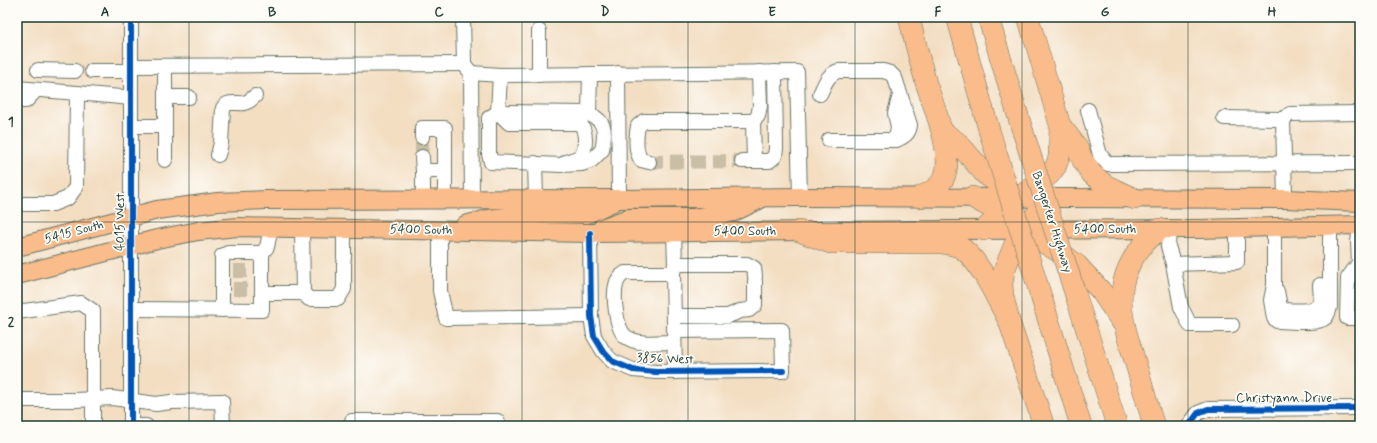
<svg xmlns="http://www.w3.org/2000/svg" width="1377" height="443" viewBox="0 0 1377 443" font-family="Mynerve,sans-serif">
<rect width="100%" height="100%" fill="#fdfcf7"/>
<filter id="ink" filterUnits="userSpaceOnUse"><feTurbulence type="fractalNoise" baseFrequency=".025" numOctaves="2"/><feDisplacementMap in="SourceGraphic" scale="8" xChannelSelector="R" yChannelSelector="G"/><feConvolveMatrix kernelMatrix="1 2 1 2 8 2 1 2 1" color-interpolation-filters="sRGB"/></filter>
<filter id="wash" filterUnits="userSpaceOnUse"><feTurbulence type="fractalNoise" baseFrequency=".012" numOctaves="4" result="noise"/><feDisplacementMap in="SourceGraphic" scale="16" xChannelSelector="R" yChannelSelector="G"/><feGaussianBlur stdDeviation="0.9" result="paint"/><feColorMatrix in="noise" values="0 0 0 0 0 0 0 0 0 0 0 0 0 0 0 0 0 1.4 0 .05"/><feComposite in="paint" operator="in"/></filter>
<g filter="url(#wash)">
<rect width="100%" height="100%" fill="#f3dec2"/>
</g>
<g filter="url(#ink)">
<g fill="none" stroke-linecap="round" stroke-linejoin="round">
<!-- minor-tunnel -->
<g stroke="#c9bea6" stroke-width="14" stroke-dasharray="14 7" stroke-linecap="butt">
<path d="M 422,137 L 422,157"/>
<path d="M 649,162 L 742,161"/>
<path d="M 233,271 L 254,271"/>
<path d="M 233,289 L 254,289"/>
</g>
<defs>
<g id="minor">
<path d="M 463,17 L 464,64 L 471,73 L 472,200"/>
<path d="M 539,31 L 539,75"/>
<path d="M 131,66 L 464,64"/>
<path d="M 165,66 L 165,97"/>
<path d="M 38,70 L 75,71"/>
<path d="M 92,71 L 131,71"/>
<path d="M 471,73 L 500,75 L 797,72 L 800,197"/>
<path d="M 618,73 L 619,199"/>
<path d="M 500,75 L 498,112 L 509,123 L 580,123 C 586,131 587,147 581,155 C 578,159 571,160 566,162"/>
<path d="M 17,88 L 77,93 L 76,187 L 68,198 L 53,204 L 17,204"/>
<path d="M 77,93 L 131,98"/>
<path d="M 820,94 C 825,84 827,75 838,71 L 883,71 L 890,73 L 895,78 L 910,125 C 909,134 904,137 896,140 L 829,140"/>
<path d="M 17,101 L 26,101 L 36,90"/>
<path d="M 1088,110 L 1100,155 L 1108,164 L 1360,163"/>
<path d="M 498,112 L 585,113 C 606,119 606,131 602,150 L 592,160 L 582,164 L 561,165 L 491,162 L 489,154 L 489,118 Z"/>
<path d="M 589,114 L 590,74"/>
<path d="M 1224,118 L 1283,119"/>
<path d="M 753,121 L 754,161"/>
<path d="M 131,126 L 165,126"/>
<path d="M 422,137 L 422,128 L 445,128 L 445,200"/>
<path d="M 896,140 L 898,127 L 895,113 L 900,95"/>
<path d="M 218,155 L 221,143 L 223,108 C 228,100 237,104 244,103 C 248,102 252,99 255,96"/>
<path d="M 422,157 L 423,171"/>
<path d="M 165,160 L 165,97 L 189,97"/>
<path d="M 742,161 L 769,161 L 775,156 L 776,148 L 775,72"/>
<path d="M 649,162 L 641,160 C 635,151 636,137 638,126 L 644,121 L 753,121 L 758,116 L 760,106 L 759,72"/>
<path d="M 535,163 L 536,199"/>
<path d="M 1285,199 L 1283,119 L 1290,114 L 1360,113"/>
<path d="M 423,200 L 423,171 L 445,171"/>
<path d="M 1360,226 L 1358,242 L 1359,263 L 1360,263"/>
<path d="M 1274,227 L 1274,285 L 1271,300 L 1274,318 L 1277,321 C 1288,321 1317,325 1325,318 C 1328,315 1329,311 1330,307 L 1330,225"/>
<path d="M 302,228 L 303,293 L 309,299 L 338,299 L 344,289 L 344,264"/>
<path d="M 344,228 L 344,258"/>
<path d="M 1169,229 L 1168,246 L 1173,264 L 1237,262 L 1237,228"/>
<path d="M 440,230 L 440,291 L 446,318 L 591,316"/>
<path d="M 674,232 L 675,264 L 673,273 L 675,372"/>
<path d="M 590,233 L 591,316 L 594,336 L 603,351 L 612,361 L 633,370 L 656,372 L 783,371 L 782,330 L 674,331"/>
<path d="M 1359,263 L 1348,278 L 1347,318 L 1360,318"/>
<path d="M 675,264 L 747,264 L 754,268 L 755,276"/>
<path d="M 1173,264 L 1181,307 L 1190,325 L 1232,325"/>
<path d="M 673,273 L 625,273 C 620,276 617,279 616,285 C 613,296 616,328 625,336 C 637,346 660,342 674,342"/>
<path d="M 1277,291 L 1280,306 L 1283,310 C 1291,310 1316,313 1319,304 C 1322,298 1320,290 1320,285"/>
<path d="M 262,293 L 303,293"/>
<path d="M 131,309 L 262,310 L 262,253 L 267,247 L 271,227"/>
<path d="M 222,310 L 222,256 L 228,253 L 262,253"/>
<path d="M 17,312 L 81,303 L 93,311 L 93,426"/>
<path d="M 674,316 L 728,316 L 740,311 L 749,310 L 755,305 L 755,281"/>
<path d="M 17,400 L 76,400 L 112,398 L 156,404 L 171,402 L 222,401 L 223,426"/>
<path d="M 131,426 L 131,17"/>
<path d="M 131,426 L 146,426"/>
<path d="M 350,426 L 352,421 L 497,421 L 499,426"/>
<path d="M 1191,426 L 1190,424 L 1198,413 L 1208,409 L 1360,408"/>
</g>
<g id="major">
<path d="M 465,225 L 488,219 L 535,214 L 587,214 L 613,202"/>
<path d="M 602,228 L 629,218 L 693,218 L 734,212 L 759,200"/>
<path d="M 17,247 L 157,210 L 218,202 L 266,200 L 619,199 L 800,197 L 1285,199 L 1360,202"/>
<path d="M 17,275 L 157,239 L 198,231 L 237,227 L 590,233 L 940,230 L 1199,229 L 1360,225"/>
</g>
<g id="highway">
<path d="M 909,17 C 914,39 920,61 926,83 C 933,104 953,154 945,175 C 941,187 931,192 920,197"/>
<path d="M 957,17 L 989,130"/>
<path d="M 988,17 L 1023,132"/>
<path d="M 1060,125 L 1077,147 L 1083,161 L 1092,174 L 1105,185 L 1135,199"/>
<path d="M 942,131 L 958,143 L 985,174 L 1017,197"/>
<path d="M 972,197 L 1001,213 L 1023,230 L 1061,253 L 1077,265 L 1101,291 L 1121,321"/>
<path d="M 984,230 L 1018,198 L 1049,175 L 1056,166 L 1059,157 L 1060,125 L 1028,17"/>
<path d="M 799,231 L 830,243 L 942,243 C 949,244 957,245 963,249 C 982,264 997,300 1009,321"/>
<path d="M 1040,293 L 1081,426"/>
<path d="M 1076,296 L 1117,426"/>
<path d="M 1044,426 L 1009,321 L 1003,296 L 1002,284 L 1004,271 L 1014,246 L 1023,230 L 1051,198"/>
<path d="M 1154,426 C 1147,403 1141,381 1134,358 C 1130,345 1125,331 1123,317 C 1116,281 1132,251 1160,229"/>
</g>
</defs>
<!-- minor casing -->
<use href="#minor" stroke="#697566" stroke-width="16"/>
<!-- major casing -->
<use href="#major" stroke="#697566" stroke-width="20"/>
<!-- highway casing -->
<use href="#highway" stroke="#697566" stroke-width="22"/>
<!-- minor -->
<use href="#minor" stroke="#fff" stroke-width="14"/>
<!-- major -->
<use href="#major" stroke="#f9bc8a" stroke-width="18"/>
<!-- highway -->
<use href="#highway" stroke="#f9bc8a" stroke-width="21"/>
<defs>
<g id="highway-bridge">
<path d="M 989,130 L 1040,293"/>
<path d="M 1023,132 L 1076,296"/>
</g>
</defs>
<!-- highway-bridge casing -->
<use href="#highway-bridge" stroke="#697566" stroke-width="22" stroke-linecap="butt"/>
<!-- highway-bridge -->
<use href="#highway-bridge" stroke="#f9bc8a" stroke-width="21"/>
<defs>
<g id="cycleway">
<path d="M 590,233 L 591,316 L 594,336 L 603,351 L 612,361 L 633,370 L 656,372 L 783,371"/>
<path d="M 131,426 L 131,17"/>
<path d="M 1191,426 L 1190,424 L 1198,413 L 1208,409 L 1360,408"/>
</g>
</defs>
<!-- cycleway casing -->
<use href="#cycleway" stroke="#fdfcf7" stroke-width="8"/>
<!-- cycleway -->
<use href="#cycleway" stroke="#0057b8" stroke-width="6"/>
</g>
</g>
<!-- grid -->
<path fill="none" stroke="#1f3d34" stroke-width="1" stroke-opacity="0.55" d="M 189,17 L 189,426M 355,17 L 355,426M 522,17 L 522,426M 688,17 L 688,426M 855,17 L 855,426M 1022,17 L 1022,426M 1188,17 L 1188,426M 17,222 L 1360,222"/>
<g text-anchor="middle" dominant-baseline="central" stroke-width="3.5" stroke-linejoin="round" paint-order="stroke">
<!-- street labels -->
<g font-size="13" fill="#1f3d34" stroke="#fdfcf7">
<text transform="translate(120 222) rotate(-90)">4015 West</text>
<text transform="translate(1052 222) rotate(72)">Bangerter Highway</text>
<text x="1105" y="229">5400 South</text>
<text transform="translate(421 230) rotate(1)">5400 South</text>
<text x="745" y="231">5400 South</text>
<text transform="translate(74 232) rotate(-15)">5415 South</text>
<text transform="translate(665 359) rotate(2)">3856 West</text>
<text x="1284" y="398">Christyann Drive</text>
</g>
</g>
<!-- margin -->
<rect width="1377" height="443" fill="none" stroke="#fdfcf7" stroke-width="44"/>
<rect x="22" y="22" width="1333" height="399" fill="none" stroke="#1f3d34" stroke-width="1.5"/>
<g font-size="13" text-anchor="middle" font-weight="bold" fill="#1f3d34">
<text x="105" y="16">A</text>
<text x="272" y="16">B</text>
<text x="439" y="16">C</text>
<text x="605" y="16">D</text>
<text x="772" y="16">E</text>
<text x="938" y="16">F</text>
<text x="1105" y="16">G</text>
<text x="1272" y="16">H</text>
<text x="11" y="126">1</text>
<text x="11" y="326">2</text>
</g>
</svg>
